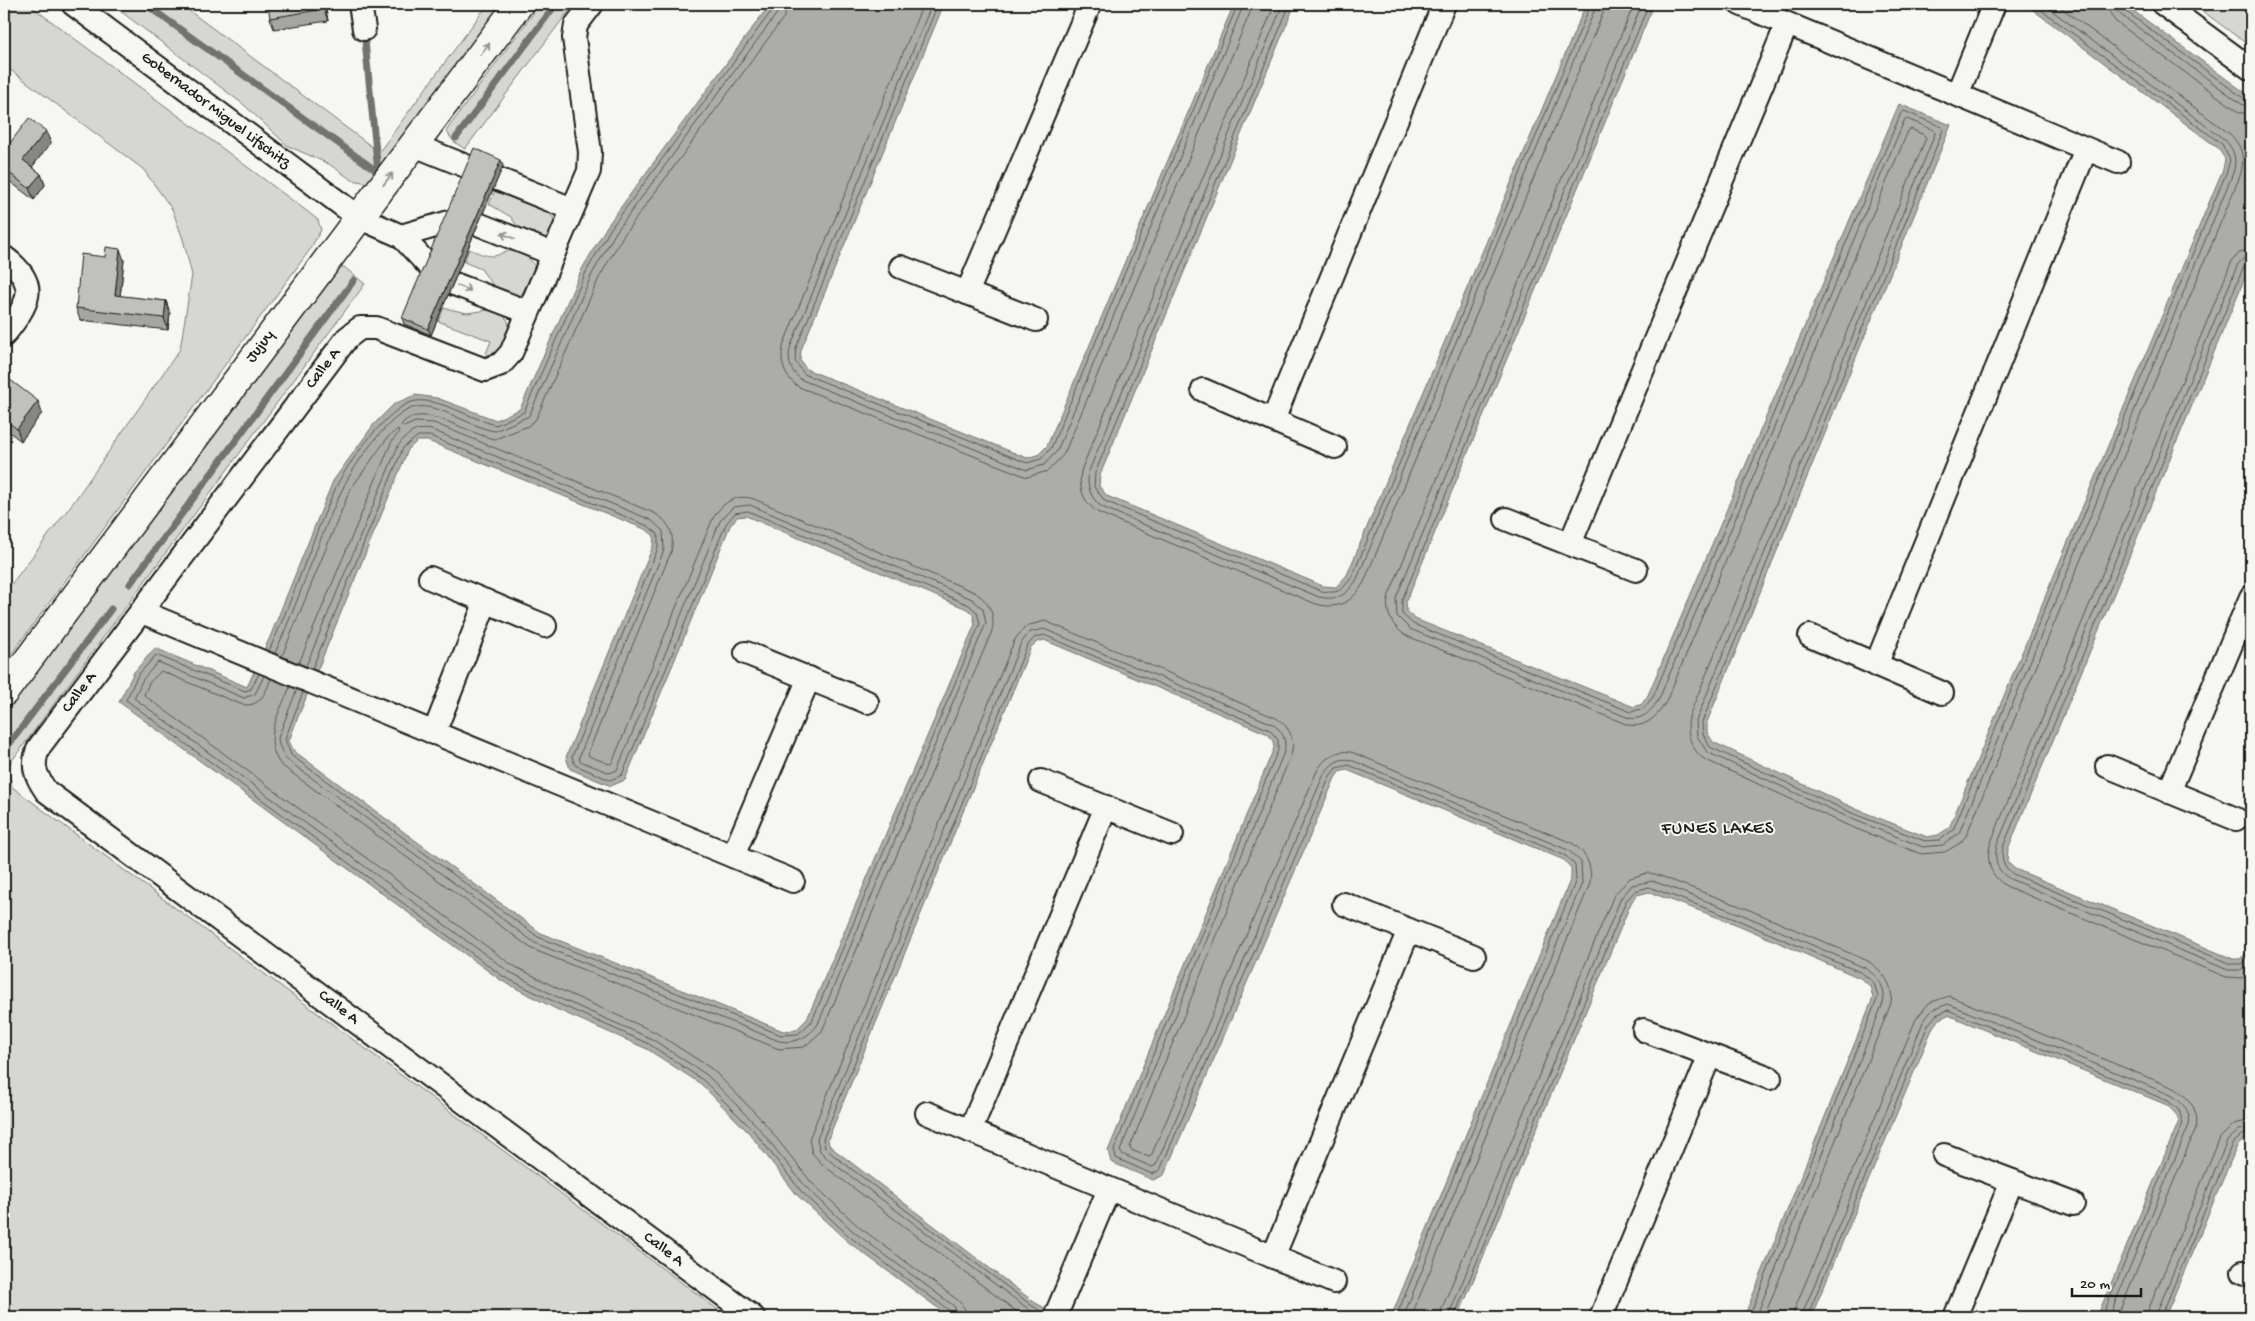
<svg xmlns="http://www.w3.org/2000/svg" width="2255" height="1321" viewBox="0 0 2255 1321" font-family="'Gochi Hand',sans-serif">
<rect width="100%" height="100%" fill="#f6f6f2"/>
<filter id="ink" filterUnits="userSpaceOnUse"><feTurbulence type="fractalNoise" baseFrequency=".02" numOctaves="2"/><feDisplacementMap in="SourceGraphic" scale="10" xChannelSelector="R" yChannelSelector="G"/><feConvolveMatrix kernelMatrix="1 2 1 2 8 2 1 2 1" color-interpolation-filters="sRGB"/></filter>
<g filter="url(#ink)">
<!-- green -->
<g fill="#d6d6d2" stroke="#797977">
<path d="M 4,4 L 28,4 L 308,212 L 318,220 L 321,230 L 309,251 L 4,664 L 4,594 L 75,500 L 180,349 L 192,275 L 183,239 L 172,209 L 143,169 L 4,65 Z"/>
<path d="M 111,4 L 180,4 L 379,152 L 488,4 L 505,4 L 377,179 L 368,183 L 352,180 L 329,164 L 288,146 L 243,104 Z"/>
<path d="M 540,4 L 574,4 L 465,149 L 454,142 L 446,131 Z"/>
<path d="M 2193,4 L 2251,4 L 2251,47 Z"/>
<path d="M 495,191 L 549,213 L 555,220 L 548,236 L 543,239 L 522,233 L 511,217 L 489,204 Z"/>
<path d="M 469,249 C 477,252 484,256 493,256 C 499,256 503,251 508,251 C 519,250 531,257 535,267 L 522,294 L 516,298 L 497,291 L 481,269 L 464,262 Z"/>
<path d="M 344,267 L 365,284 L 8,766 L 12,787 L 728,1317 L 4,1317 L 4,710 L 336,268 Z"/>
<path d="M 444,308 L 467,313 L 488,310 L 504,316 L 508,321 L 509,326 L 499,352 L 485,356 L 491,341 L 438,321 Z"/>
</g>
<!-- water -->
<path fill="#acaca9" stroke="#727271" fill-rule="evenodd" d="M 770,4 L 944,4 L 801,350 L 800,360 L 806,369 L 1027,458 L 1038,455 L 1047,446 L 1234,4 L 1295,4 L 1100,475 L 1099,486 L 1107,496 L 1323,586 L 1336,587 L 1347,575 L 1586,4 L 1654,4 L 1406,602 L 1407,612 L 1415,619 L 1634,707 L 1642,704 L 1648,695 L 1899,104 L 1951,125 L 1707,722 L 1707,732 L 1713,742 L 1856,809 L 1927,837 L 1938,835 L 1949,828 L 2223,169 L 2225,159 L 2218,148 L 2025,4 L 2124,4 L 2251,97 L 2251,263 L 2008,849 L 2007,862 L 2015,869 L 2233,959 L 2240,959 L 2246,953 L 2251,942 L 2251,1139 L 2244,1140 L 2237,1146 L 2165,1317 L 2097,1317 L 2179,1121 L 2175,1113 L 2167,1105 L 1948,1015 L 1939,1019 L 1933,1027 L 1811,1317 L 1744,1317 L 1873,998 L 1870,986 L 1860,978 L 1738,925 L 1649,892 L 1637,895 L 1631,903 L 1458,1317 L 1391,1317 L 1571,878 L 1571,868 L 1564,860 L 1347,770 L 1339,772 L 1335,778 L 1164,1175 L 1153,1180 L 1111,1162 L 1108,1151 L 1274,748 L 1273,741 L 1268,734 L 1044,640 L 1037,642 L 1031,647 L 828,1139 L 829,1145 L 836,1151 L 1034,1302 L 1061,1317 L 950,1317 L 847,1241 L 797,1195 L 749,1133 L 701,1084 L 647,1049 L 556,1009 L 502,981 L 119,702 L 134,672 L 155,648 L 247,687 L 270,637 L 333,481 L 374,424 L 394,404 L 415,395 L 437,398 L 496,420 L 520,409 L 582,269 L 607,226 ZM 417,441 L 428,441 L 647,530 L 654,536 L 653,546 L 566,757 L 570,769 L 611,786 L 625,780 L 730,526 L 737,517 L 746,516 L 967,609 L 973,615 L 975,624 L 807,1019 L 796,1030 L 783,1031 L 541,933 L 294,751 L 289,741 L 298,717 L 408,450 Z"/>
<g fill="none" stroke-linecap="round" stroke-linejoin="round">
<!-- shore -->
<g stroke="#565654" stroke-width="1">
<path d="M 923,4 L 784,343 C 779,360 783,377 799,387 L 1027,477 L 1048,471 L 1064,454 L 1250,13 L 1252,4"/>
<path d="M 932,4 L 791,345 C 787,359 789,371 802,380 L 1027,470 L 1044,465 L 1057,451 L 1244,4"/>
<path d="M 938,4 L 796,348 L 795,361 L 804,374 L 1027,463 L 1041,459 L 1051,448 L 1238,4"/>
<path d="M 1275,4 L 1082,468 C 1077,486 1083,503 1099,513 L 1316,604 C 1338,610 1353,602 1364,582 L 1603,13 L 1604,4"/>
<path d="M 1283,4 L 1089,471 C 1086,485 1090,498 1102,507 L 1319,597 C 1338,601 1347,595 1357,579 L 1597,4"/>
<path d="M 1290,4 L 1095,473 L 1094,487 L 1105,501 L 1321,591 C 1339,594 1341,591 1352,577 L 1591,4"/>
<path d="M 1634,4 L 1389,595 C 1384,612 1392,627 1407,636 L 1626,724 C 1644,730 1657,717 1666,702 L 1908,131 L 1911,129 L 1924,135 L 1926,138 L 1690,714 C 1685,730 1690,749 1704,759 L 1849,826 L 1921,854 L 1945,852 L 1960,843 L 1966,836 L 2240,176 C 2245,159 2243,147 2230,134 L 2056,4"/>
<path d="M 1642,4 L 1396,598 L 1397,616 L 1410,629 L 1629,718 C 1643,721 1652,710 1659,699 L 1904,121 L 1907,119 L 1934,130 L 1935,134 L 1696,721 L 1697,736 L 1707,752 L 1852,819 L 1923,847 L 1943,845 L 1959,833 L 2233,173 C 2237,159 2235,151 2225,140 L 2043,4"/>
<path d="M 1649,4 L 1402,600 L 1402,614 L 1413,624 L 1631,712 L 1644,708 L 1653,697 L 1901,113 L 1904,111 L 1942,127 L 1943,130 L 1702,722 L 1703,734 L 1710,747 L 1854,814 L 1925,841 L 1940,840 L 1953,830 L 2227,171 L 2230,160 L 2222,144 L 2033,4"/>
<path d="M 2108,4 L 2110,13 L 2115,21 L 2239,112 L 2251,115"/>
<path d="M 2115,4 L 2116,10 L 2121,15 L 2243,105 L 2251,107"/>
<path d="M 2122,4 L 2124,10 L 2246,100 L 2251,101"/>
<path d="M 2251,249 L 2240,252 L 2232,261 L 1991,842 C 1985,861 1990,877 2008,887 L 2226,977 L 2242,978 L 2251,974"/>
<path d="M 2251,256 L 2244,258 L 2238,264 L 1997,845 C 1994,861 1996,870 2010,879 L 2228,970 L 2243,970 L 2251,964"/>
<path d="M 2251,263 L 2244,266 L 2003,847 C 2001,860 2002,865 2013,874 L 2231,964 L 2242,964 L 2251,955"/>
<path d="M 269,651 C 294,597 312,539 337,485 C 348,463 390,404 416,401 C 439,398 472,419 496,425 L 524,412 L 586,272 L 611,228 L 773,9 L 774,4"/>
<path d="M 275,653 C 300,599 317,541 343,488 C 354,465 390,412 416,407 C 439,403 472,428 495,431 L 529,416 L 592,274 L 616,232 L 778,12 L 780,4"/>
<path d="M 282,656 L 350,490 L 388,437 L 398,429 L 399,432 L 391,443 L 299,663"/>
<path d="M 259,674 L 251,689 L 245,691 L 156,655 L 138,675 L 126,700 L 504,977 L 559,1004 L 649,1044 L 703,1080 L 753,1130 L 801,1191 L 850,1237 L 950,1311 L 952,1317"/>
<path d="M 264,676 L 255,694 L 244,698 L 158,662 L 143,679 L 134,698 L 508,971 L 561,999 L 652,1039 L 707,1075 L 757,1126 L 806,1187 L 854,1232 L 954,1306 L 959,1317"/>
<path d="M 271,679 C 265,694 259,709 240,704 L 161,671 L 149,683 L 144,695 L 512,965 L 565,992 L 655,1032 L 712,1069 L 763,1121 L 811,1182 L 859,1227 L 959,1301 L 965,1309 L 966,1317"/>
<path d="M 290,687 C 280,711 261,740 281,765 L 532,949 L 779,1049 L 804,1047 L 822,1031 L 992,631 C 996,614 988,600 974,592 L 754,499 C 736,493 722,503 713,518 L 612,763 L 609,764 L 589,756 L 588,753 L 671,552 C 675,534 670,522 654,513 L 434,423 L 415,422 L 404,427 L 401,425 C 419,399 472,436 495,439 L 528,426 L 536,419 L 599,278 L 623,236 L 784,17 L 788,4"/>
<path d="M 297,689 L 278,738 L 279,745 L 286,759 L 535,943 L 779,1041 C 795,1044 809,1037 818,1024 L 986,623 L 983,609 L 972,599 L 750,505 L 733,507 L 720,521 L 617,770 L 610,773 L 580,761 L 579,757 L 664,550 L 663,531 L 651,520 L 432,430 C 416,427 407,433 398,446 L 306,666"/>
<path d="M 303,692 L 285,739 L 291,755 L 538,937 L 781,1035 L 798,1034 L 812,1021 L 980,624 L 977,612 L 969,605 L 748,511 L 735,513 L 726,524 L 622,775 L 610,780 L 575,765 L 572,757 L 658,548 L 658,534 L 648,526 L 430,436 L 418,436 L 403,448 L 312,669"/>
<path d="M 1043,1313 L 1031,1305 L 833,1155 L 825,1148 L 823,1139 L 1027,646 L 1034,638 L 1044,635 L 1270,730 L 1278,740 L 1278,750 L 1114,1150 L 1116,1158 L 1152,1174 L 1160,1170 L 1330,776 L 1336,768 L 1349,765 L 1566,856 L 1575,865 L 1576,880 L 1396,1317"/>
<path d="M 1024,1317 L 823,1165 L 812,1153 L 809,1139 L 1015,639 L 1026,626 L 1045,621 L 1276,718 C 1289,726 1296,739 1291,755 L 1130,1147 L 1131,1150 L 1149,1157 L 1151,1156 L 1317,771 C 1325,757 1338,748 1354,753 L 1572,843 C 1587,853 1594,869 1589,886 L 1411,1317"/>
<path d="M 1039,1317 L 829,1160 L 820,1151 L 817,1139 L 1021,643 L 1030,632 L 1044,629 L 1273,724 C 1283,732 1287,740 1284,752 L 1120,1151 L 1122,1154 L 1152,1167 L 1156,1165 L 1324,774 C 1331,764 1339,757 1351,760 L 1568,850 L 1581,862 L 1582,883 L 1403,1317"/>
<path d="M 1440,1317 L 1442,1308 L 1614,895 L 1630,878 L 1647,873 L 1655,874 L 1745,908 L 1868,961 C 1883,971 1896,987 1890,1006 L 1764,1317"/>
<path d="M 1448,1317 L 1621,898 L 1632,885 L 1653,881 L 1743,915 L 1865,968 C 1877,976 1887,987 1883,1003 L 1756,1317"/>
<path d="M 1454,1317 L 1626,901 L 1635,891 L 1649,887 L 1740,921 L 1862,973 L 1874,983 L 1878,997 L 1749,1317"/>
<path d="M 1793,1317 L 1795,1308 L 1916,1019 L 1929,1003 L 1949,996 L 2174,1088 C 2188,1096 2200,1111 2196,1128 L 2117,1317"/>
<path d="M 1801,1317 L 1923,1022 L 1932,1010 L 1948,1004 L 2171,1095 C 2182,1102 2192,1112 2189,1125 L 2109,1317"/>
<path d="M 1807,1317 L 1928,1025 L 1936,1015 L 1948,1010 L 2168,1101 L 2179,1110 L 2183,1123 L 2102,1317"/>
<path d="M 2147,1317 L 2149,1308 L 2220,1138 L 2234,1124 L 2251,1120"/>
<path d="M 2155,1317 L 2227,1141 L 2239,1130 L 2251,1128"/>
<path d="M 2161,1317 L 2232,1144 L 2242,1135 L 2251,1134"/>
</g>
<!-- stream -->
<g stroke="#727271" stroke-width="7">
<path d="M 145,4 L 378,172"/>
<path d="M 364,31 L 378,172"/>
<path d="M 456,138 L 556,4"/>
<path d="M 130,584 L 354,280"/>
<path d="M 4,751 L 111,609"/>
</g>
<defs>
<g id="street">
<path d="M 73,4 L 358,217 L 401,236 L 441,279 L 528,312"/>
<path d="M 360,4 L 364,29"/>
<path d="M 592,4 L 576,25 L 574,38 L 590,152 L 589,171 L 511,353 L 501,364 L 485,370 L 376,328 L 360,328 L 347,338 L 39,747 C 31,765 35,775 46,791 L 753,1317"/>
<path d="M 1740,4 L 2118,162"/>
<path d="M 2163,4 L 2251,69"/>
<path d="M 1957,95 L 1994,4"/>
<path d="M 414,145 L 572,209"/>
<path d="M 401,236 L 463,218 L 553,254"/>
<path d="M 4,257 C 42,285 28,304 4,335"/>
<path d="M 901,267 L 1036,320"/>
<path d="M 967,293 L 1090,4"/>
<path d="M 1203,390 L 1335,447"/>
<path d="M 1273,420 L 1444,4"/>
<path d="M 1506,519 L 1636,570"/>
<path d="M 1570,544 L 1787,24"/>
<path d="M 430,578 L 545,626"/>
<path d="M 142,612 L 793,881"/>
<path d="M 1810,636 L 1942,693"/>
<path d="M 746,653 L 867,702"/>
<path d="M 1876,665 L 2086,149"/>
<path d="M 434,733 L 486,601"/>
<path d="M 2107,766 L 2236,819"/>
<path d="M 1041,781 L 1172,834"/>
<path d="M 2169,792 L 2251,597"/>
<path d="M 733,856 L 809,678"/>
<path d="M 1344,904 L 1474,956"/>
<path d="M 1644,1030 L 1770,1078"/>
<path d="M 927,1113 L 1334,1282"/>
<path d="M 970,1131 L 1106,807"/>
<path d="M 1944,1155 L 2073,1204"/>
<path d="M 1273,1257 L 1409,930"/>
<path d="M 2243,1272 L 2251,1275"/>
<path d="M 1055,1317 L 1109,1189"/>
<path d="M 1601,1317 L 1710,1055"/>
<path d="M 1955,1317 L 2012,1181"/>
</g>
<path id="secondary" d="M 4,692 L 519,4"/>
</defs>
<!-- street casing -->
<use href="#street" stroke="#1c1c1c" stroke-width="26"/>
<!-- secondary casing -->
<use href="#secondary" stroke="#1c1c1c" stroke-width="31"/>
<!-- street -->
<use href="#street" stroke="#f6f6f2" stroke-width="22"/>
<!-- secondary -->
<use href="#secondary" stroke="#f6f6f2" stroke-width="28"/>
</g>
<!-- wall -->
<g fill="#a5a5a3" stroke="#1c1c1c">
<path d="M 325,4 L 328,21 L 274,29 L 270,18 Z"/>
<path d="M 46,131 L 51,143 L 32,167 L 41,174 L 45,185 L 34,200 L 4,177 L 4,151 Z"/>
<path d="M 503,166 L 431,335 L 404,324 L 402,318 Z"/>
<path d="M 124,260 L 120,296 L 166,301 L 170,313 L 168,330 L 80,320 L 76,308 Z"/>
<path d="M 4,378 L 42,413 L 21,441 L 4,428 Z"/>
</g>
<!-- shaded-wall -->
<g fill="#868684" stroke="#1c1c1c">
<path d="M 323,4 L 325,4 L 328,21 L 324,9 Z"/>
<path d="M 46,131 L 51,143 L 28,172 L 23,160 Z"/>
<path d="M 501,160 L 503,166 L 431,335 L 428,329 Z"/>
<path d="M 41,174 L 45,185 L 34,200 L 29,188 Z"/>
<path d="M 120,249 L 124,260 L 119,307 L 115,295 Z"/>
<path d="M 166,301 L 170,313 L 168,330 L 164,318 Z"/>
<path d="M 38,401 L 42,413 L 21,441 L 17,429 Z"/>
<path d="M 4,462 L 6,468 L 4,471 Z"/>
</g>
<!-- building -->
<g fill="#c0c0bd" stroke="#1c1c1c">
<path d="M 268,4 L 323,4 L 324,9 L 270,18 Z"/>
<path d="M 29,118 L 46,131 L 23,160 L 41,174 L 29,188 L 4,169 L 4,151 Z"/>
<path d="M 474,148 L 501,160 L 428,329 L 402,318 Z"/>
<path d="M 106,247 L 120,249 L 115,295 L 166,301 L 164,318 L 76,308 L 81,254 L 105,257 Z"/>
<path d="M 5,376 L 38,401 L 17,429 L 4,419 L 4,404 L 8,398 L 4,395 L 4,378 Z"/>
</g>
<!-- one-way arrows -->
<defs><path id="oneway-shaft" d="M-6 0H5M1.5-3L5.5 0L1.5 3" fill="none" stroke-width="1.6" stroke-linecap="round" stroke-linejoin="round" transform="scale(1.25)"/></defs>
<g stroke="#949492">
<use href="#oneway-shaft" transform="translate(485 49) rotate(-53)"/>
<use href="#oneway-shaft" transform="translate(388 179) rotate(-52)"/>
<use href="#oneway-shaft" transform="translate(508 236) rotate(-158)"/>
<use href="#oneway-shaft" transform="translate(464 288) rotate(21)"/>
</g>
</g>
<g text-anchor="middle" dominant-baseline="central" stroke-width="4" stroke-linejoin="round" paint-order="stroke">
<!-- street labels -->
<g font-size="16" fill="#1c1c1c" stroke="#f6f6f2">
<text transform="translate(215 111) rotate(37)">Gobernador Miguel Lifschitz</text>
<text transform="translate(261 347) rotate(-53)">Jujuy</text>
<text transform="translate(324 369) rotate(-53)">Calle A</text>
<text transform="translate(80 693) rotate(-53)">Calle A</text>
<text transform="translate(338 1008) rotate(37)">Calle A</text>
<text transform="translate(663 1250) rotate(37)">Calle A</text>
</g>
<!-- neighbourhood labels -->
<g font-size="18" letter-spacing="1" fill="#1c1c1c" stroke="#f6f6f2">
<text x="1718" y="829">FUNES LAKES</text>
</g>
</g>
<!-- margin -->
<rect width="2255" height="1321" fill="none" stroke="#f6f6f2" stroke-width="20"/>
<rect x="10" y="10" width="2235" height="1301" fill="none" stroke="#1c1c1c" stroke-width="2" filter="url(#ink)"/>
<!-- scale -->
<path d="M2072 1288v8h69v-8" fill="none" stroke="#1c1c1c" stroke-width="2.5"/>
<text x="2080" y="1288" font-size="15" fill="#1c1c1c" stroke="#f6f6f2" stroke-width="4" paint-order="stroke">20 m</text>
</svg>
